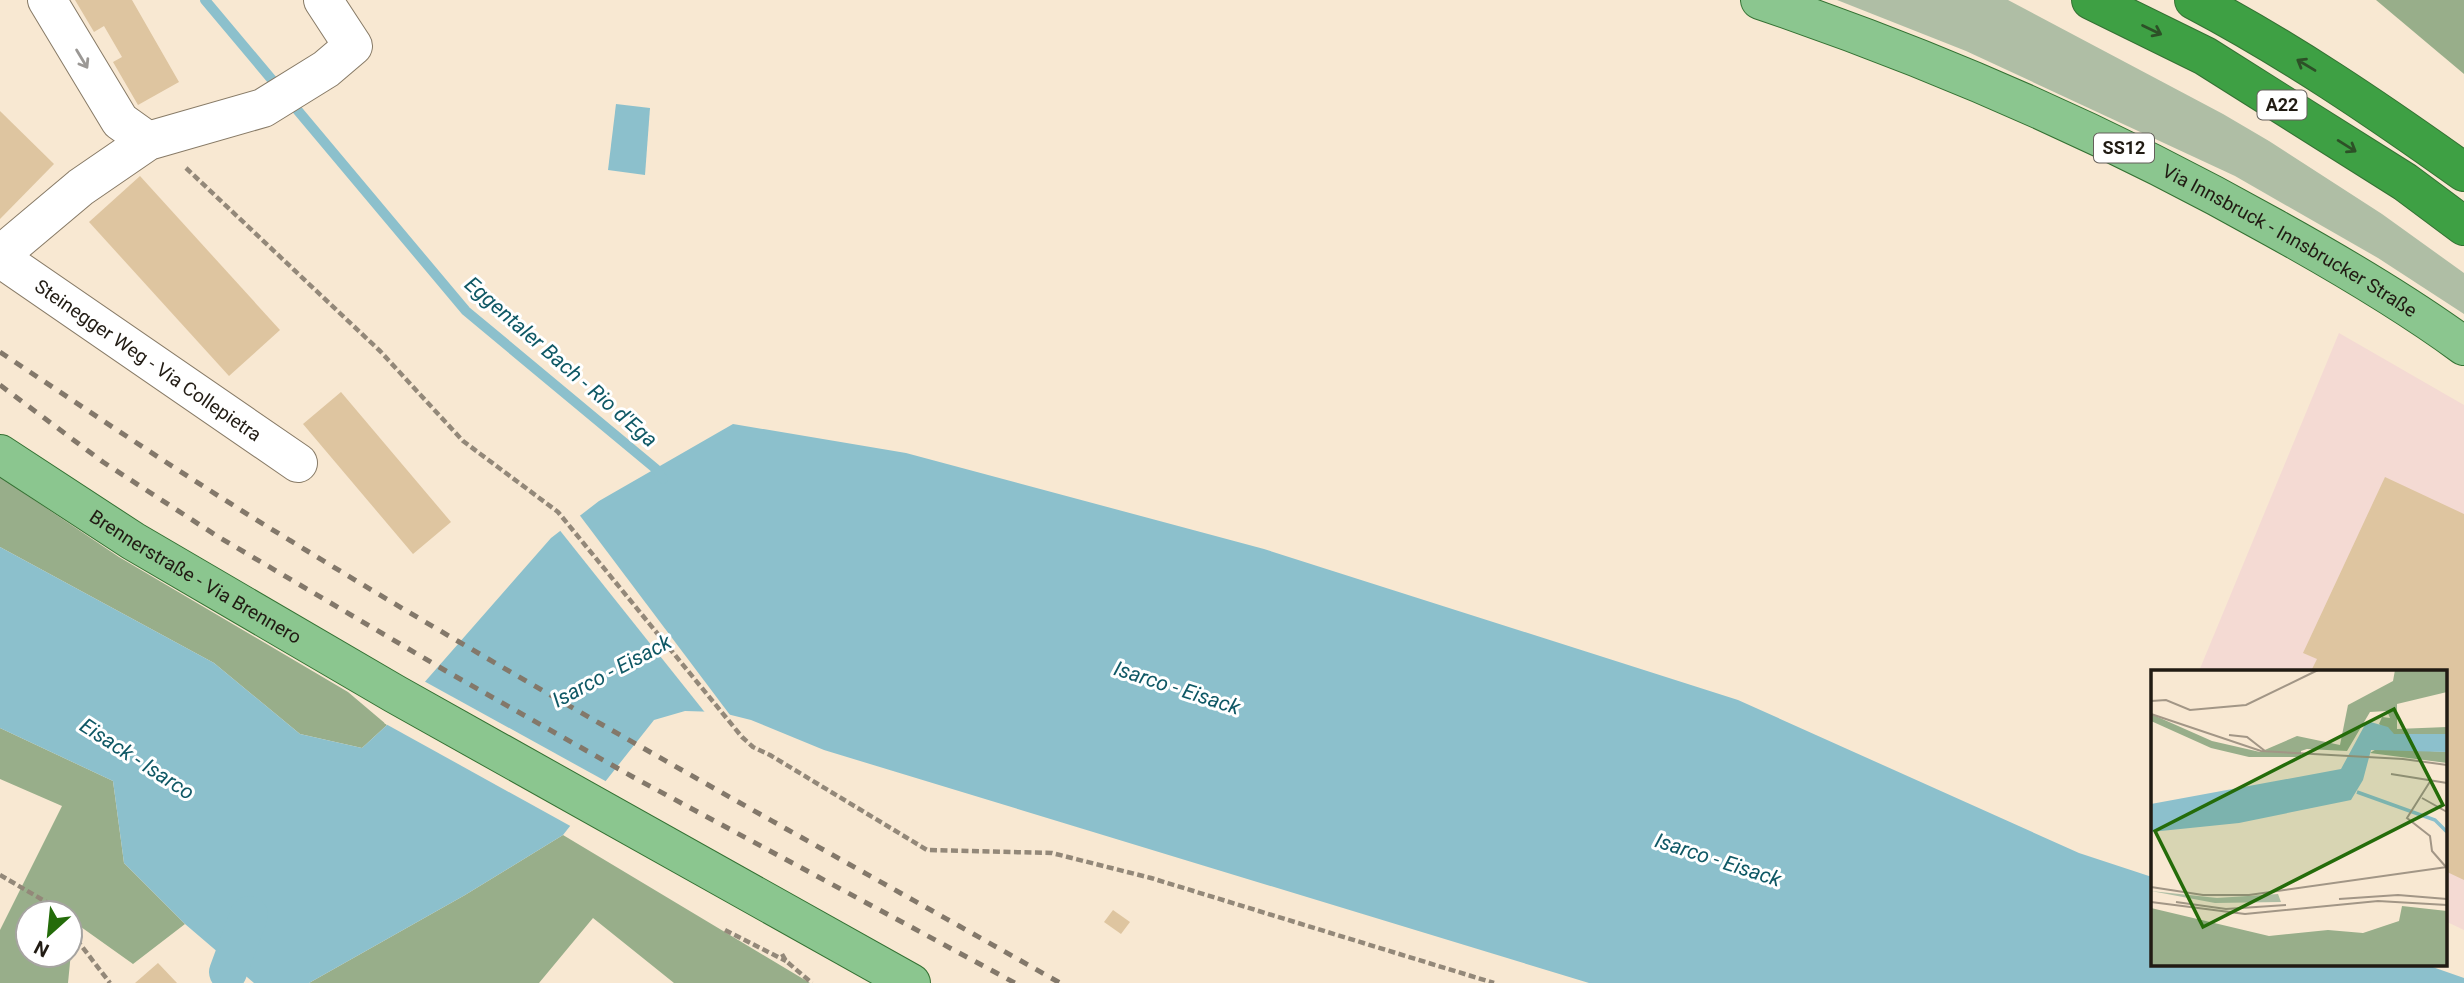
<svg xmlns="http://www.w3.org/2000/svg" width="2464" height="983" font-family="Roboto,sans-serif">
<rect width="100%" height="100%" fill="#f8e8d2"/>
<polygon fill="#f4dad3" points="2339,333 2464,405 2464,930 2445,921 2445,671 2199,671"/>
<polygon fill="#afbea5" points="1837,0 2008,0 2223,114 2269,141 2382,214 2464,273 2464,314 2378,258 2235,176 1966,51"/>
<g fill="#98ae8a" fill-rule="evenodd">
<polygon points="2376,0 2464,0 2464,74"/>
<polygon points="0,477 119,557 348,692 387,725 362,748 300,734 214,663 0,547"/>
<path d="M0,728L113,781L124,863L185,924L133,964L74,922L68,983H0V930L62,806L0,779ZM28,913H70V955H28Z"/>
<polygon points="563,835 810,983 674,983 593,918 539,983 309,983 465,895"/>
</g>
<g fill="#8cc0cc">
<polygon points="616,104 650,108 645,175 608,170"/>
<polygon points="733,424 906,453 1264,549 1738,700 2079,853 2152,877 2152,964 2424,964 2464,978 2464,983 1589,983 824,750 751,720 719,712 685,711 654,720 563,835 465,895 309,983 254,983 185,924 124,863 113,781 0,728 0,547 214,663 300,734 362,748 387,725 551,538 599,501"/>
</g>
<g fill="#f8e8d2">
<polygon points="578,513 733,719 707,715 558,528"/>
<polygon points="422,680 609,783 574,828 384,723"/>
</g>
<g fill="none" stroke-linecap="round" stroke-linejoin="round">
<polyline stroke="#8cc0cc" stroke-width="10" points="205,0 466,311 656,469 663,479"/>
<polyline stroke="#8cc0cc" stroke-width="38" points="228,972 249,915"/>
</g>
<g fill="#dec5a0">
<polygon points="75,0 132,0 179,82 138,105 113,62 122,57 104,26 94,32"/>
<polygon points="0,111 54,164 0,219"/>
<polygon points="140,176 280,330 229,376 89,222"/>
<polygon points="341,392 451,522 413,554 303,424"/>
<polygon points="2385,477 2464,514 2464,880 2445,871 2445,671 2311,671 2317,659 2303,653"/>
<polygon points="1113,910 1130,922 1121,934 1104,922"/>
<polygon points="158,963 177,983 135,983"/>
</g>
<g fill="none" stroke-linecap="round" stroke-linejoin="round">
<defs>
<g id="minor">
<polyline points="47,0 120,121 148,141"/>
<polyline points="0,255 81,187 148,141 263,108 326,69 353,46 323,0"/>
<path id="s1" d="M0,258L298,463"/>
</g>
<g id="major">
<path id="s2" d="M1760,0C1940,61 2109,135 2274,228C2339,264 2404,302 2464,346"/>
<path id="s3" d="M0,454L133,541L395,694L911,983"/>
</g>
<g id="highway">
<polyline points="2091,0 2205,56 2405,182 2464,226"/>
<path d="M2194,0C2289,50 2377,110 2464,172"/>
</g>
</defs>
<use href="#minor" stroke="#877a66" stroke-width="40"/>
<use href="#major" stroke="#347133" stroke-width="40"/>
<use href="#highway" stroke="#347133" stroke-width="40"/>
<g stroke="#938879" stroke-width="4.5" stroke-dasharray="7 3.5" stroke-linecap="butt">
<polyline points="186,168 380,351 463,441 558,512 742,737 753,747 770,755 927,850 1052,853 1151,878 1494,983"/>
<polyline points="0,875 48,903 56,913"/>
<polyline points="725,930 786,961"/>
<polyline points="70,931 110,983"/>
<polyline points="782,954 786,961 812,983"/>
</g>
<use href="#minor" stroke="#fff" stroke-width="38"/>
<use href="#major" stroke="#8bc68f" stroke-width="38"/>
<use href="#highway" stroke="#3ea044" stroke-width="38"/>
<g stroke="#83786a" stroke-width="5" stroke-dasharray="9 9" stroke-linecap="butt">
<path d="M0,352C96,416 192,481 291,541C543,696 803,837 1060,983"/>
<polyline points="0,385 103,462 217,536 446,671 633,777 1015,983"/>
</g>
</g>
<defs><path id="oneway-shaft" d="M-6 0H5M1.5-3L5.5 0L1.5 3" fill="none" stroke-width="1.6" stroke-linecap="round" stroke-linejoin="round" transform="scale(1.75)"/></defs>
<g stroke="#2d5027">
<use href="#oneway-shaft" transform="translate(2152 30) rotate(26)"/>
<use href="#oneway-shaft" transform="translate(2306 65) rotate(-149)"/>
<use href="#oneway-shaft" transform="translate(2347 146) rotate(32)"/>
</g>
<use stroke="#9b9895" href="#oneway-shaft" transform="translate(82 59) rotate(59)"/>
<g text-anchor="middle" stroke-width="6" stroke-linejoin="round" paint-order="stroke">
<g fill="#fff" stroke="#645f5a" stroke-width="2">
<rect x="2257.5" y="90.5" width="49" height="29" rx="5"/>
<rect x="2094" y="133.5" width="60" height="29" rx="5"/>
</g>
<g font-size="18" font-weight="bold" fill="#211b13">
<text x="2282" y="111">A22</text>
<text x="2124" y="154">SS12</text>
</g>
<g font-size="19" fill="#211b13" stroke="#fff">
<text dy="7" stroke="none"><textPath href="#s2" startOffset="583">Via Innsbruck - Innsbrucker Straße</textPath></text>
<text dy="7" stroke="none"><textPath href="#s1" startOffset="180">Steinegger Weg - Via Collepietra</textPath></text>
<text dy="7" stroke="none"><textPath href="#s3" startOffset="231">Brennerstraße - Via Brennero</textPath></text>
</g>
<g font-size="21" font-style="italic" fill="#0f5865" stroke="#fff">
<text transform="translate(561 362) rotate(41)" y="7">Eggentaler Bach - Rio d'Ega</text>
<text transform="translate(612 671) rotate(-28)" y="7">Isarco - Eisack</text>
<text transform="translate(1177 688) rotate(18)" y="7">Isarco - Eisack</text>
<text transform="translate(137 759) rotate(33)" y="7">Eisack - Isarco</text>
<text transform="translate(1718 860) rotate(18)" y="7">Isarco - Eisack</text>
</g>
</g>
<g transform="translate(2151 670)">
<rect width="296" height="296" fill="#f8e8d2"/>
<path d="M0,221L66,228L127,224L130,232L64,233Z" fill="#afbea5"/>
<path d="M244,0H296V22L246,34V59L296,57V64H242L228,54L231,47L239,48L236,41L219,42L196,81L156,79L150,81V87H98L60,78L0,51V44L61,71L109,82L146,66L189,75L197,35L242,11ZM227,78L296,82V93L219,83ZM251,236L296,241V296H0V238L118,266L177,260L212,263L248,251Z" fill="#98ae8a"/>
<path d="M216,51L237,57L243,64H296V82L220,80L212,110L200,130L88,153L0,162V134L190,99Z" fill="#8cc0cc"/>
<path fill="none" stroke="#8cc0cc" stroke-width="3.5" d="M206,122L284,150L296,162"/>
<path fill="none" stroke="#a29686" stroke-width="2" d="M0,31L15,30L39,40L95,35L167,0M0,44L110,81L252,89L296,95M78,65L96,67L114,81M240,104L296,113M280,110L256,148L279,166L281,181L295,197M271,128L296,142M0,217L52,225H98L296,197M188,229L247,225L296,229M0,232L94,244L227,231L296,235M25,232L75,239L135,235"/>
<path fill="#246c0a" fill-opacity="0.15" stroke="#246c0a" stroke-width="3.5" d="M243,39L292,135L52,257L4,161Z"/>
<rect width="296" height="296" fill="none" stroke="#211b13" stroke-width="3.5"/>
</g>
<g transform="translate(49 934) rotate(207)"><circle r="33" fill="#ffffff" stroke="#a6a4a1" stroke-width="2"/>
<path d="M0-5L12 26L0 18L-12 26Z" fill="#246c0a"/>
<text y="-10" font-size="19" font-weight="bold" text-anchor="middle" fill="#211b13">N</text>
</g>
</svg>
